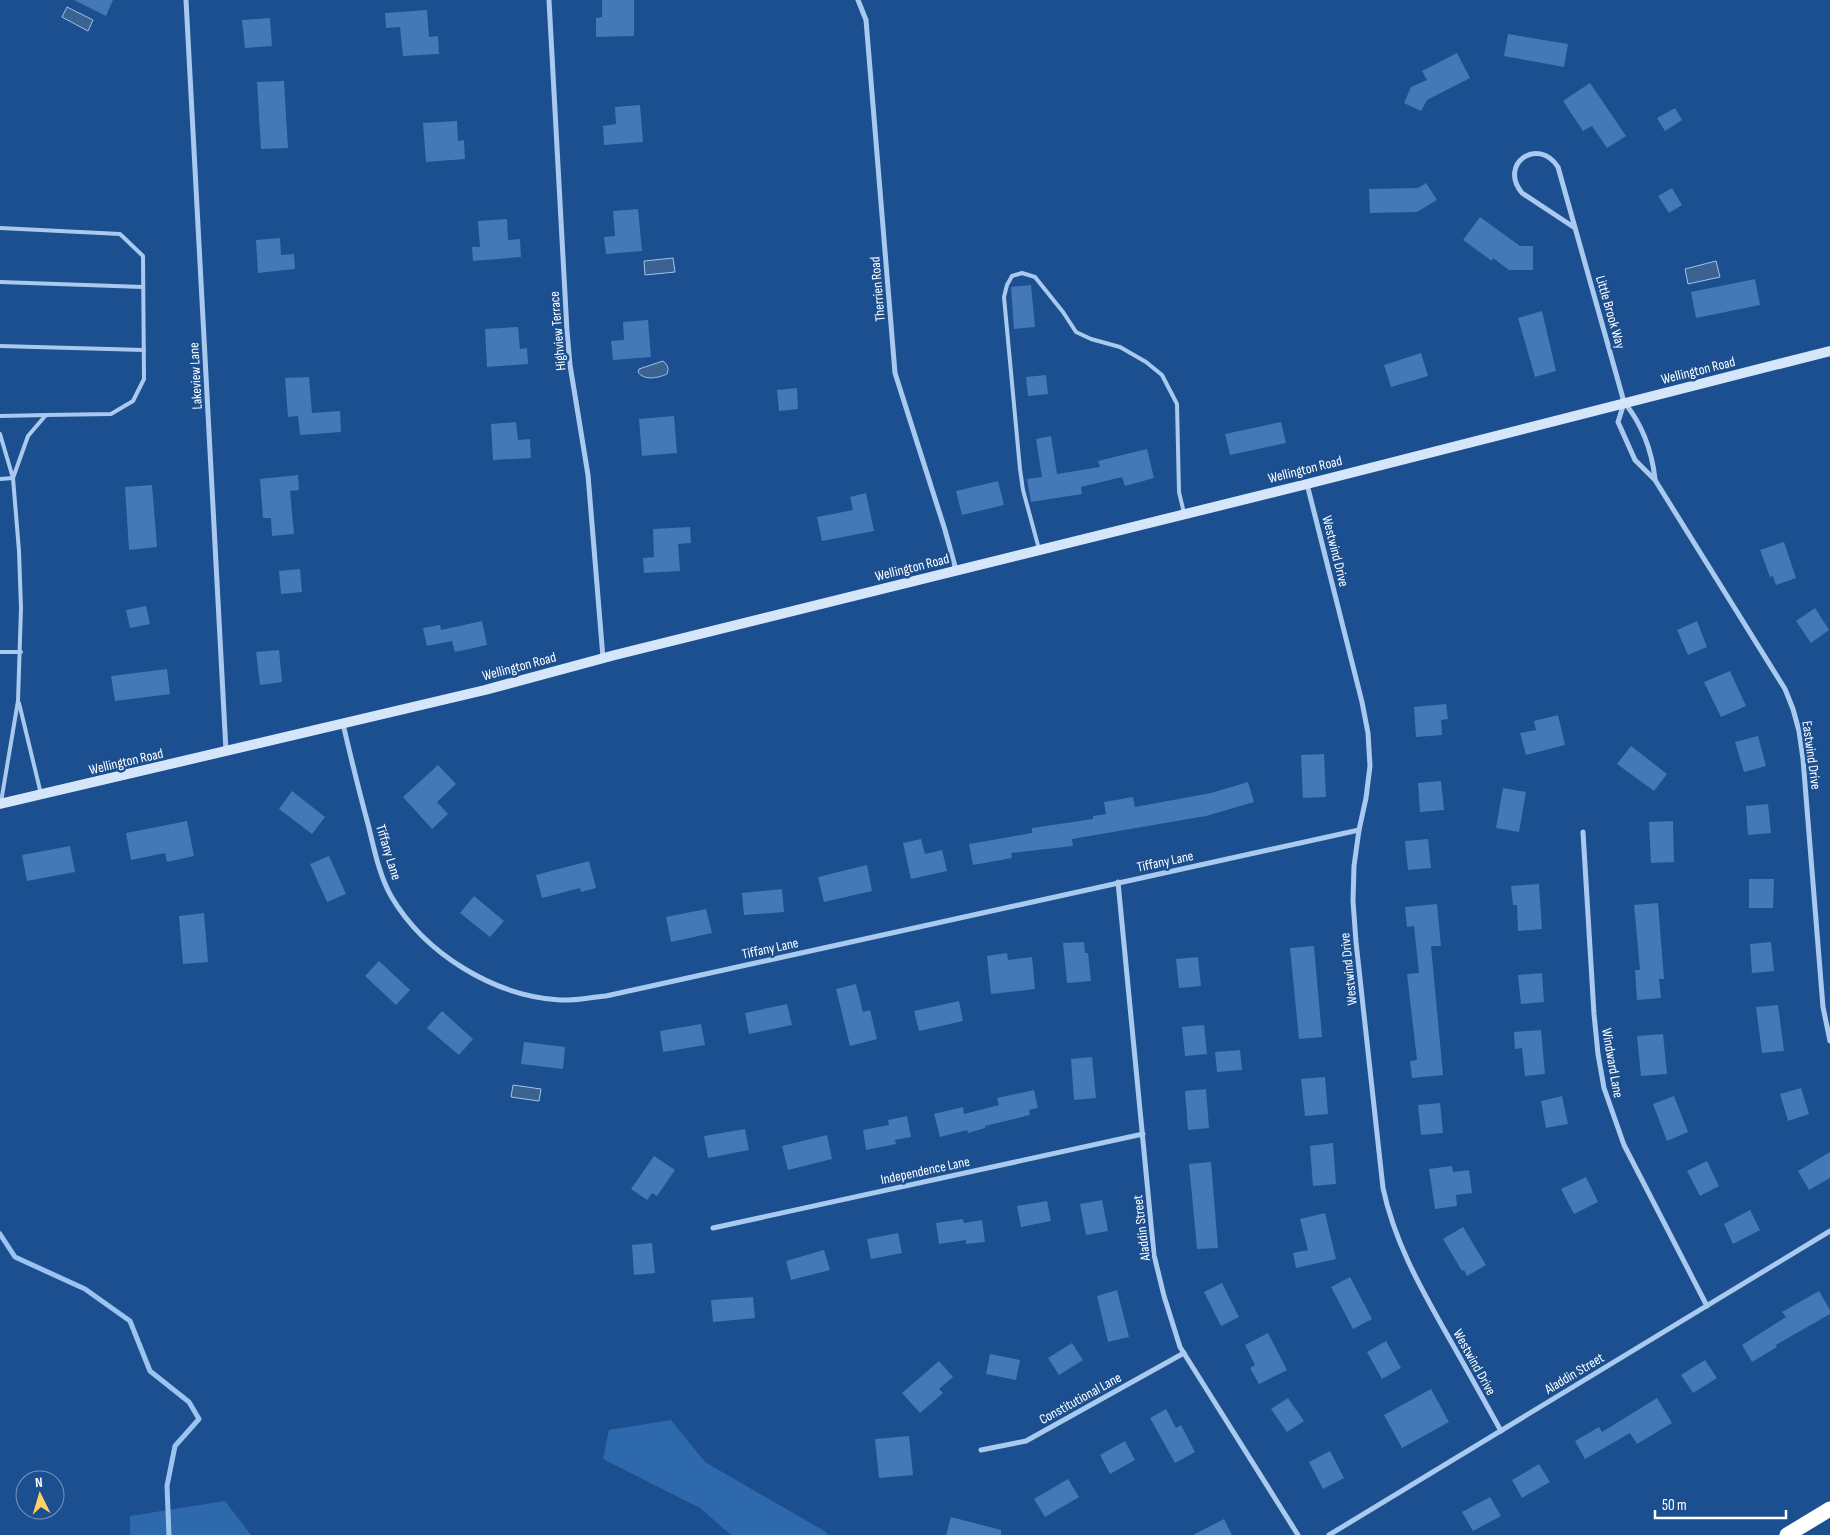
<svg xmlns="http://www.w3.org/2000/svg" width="1830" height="1535" font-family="'Sofia Sans Condensed',sans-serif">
<rect width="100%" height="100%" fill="#1b4f8f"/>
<g fill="#2e69ad">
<polygon points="671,1420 705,1462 826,1532 828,1535 731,1535 700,1508 603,1459 609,1430"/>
<polygon points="225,1501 251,1535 130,1535 130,1516"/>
</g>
<g fill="#3c6290" stroke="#9cc4f0">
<polygon points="67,7 93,20 88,31 62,17"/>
<polygon points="673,258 675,272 645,275 644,261"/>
<polygon points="1716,261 1720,277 1688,284 1685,269"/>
<path d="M663,361C668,365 669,369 667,374C658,378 644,381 638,372L639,369Z"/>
<polygon points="513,1085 541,1089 539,1101 511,1097"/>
</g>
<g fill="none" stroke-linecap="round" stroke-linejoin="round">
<polyline stroke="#9cc4f0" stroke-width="5" points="0,1234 15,1257 85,1289 130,1321 150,1371 189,1402 199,1419 175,1446 167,1486 169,1535"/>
</g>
<g fill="#4478b7">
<polygon points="74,0 113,0 106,16"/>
<polygon points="602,0 634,0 634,36 596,37 596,18 602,17"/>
<polygon points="427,10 429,37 438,36 439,54 403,56 400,27 386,28 385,13"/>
<polygon points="270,18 272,46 245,48 242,20"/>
<polygon points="1508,34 1568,44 1564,67 1504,56"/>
<polygon points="1457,53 1470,78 1427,100 1421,111 1404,103 1411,87 1427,80 1422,71"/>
<polygon points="284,81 288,148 261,149 257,82"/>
<polygon points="1590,83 1626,136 1607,148 1592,126 1583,131 1563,101"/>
<polygon points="640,105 643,142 604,145 603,126 616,124 615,107"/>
<polygon points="1675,108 1682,120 1665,131 1657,118"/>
<polygon points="457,121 458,141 464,140 465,159 426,162 423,123"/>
<polygon points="1426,183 1437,200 1417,212 1370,213 1369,189 1418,188"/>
<polygon points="1672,188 1682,205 1669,213 1658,196"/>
<polygon points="638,209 642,251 606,254 604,237 615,236 613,211"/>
<polygon points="1480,217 1520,246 1533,246 1533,270 1509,270 1493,258 1492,261 1463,240"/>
<polygon points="507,219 508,240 520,239 521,257 473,261 472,247 480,247 478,221"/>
<polygon points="280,238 281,255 294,254 295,269 258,273 256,240"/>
<polygon points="1755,279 1760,305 1696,318 1691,292"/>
<polygon points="1031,285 1035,327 1014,329 1011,287"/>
<polygon points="1542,311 1556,371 1535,377 1518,318"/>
<polygon points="648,320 651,357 613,360 611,341 624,340 623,322"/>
<polygon points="518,327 520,349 527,348 528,364 487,367 485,329"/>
<polygon points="1421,353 1428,376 1391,387 1384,365"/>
<polygon points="1046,375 1048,394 1028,396 1026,377"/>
<polygon points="309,377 312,413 340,411 341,432 300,435 298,416 288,417 285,378"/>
<polygon points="797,388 798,409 779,411 777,390"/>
<polygon points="674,416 677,453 642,456 639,419"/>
<polygon points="516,422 518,440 530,439 531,458 493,460 491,424"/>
<polygon points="1281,422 1286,443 1230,455 1225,434"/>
<polygon points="1051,436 1057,474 1100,467 1098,461 1147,449 1154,478 1125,486 1122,477 1081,487 1082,494 1031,502 1027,479 1042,477 1036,439"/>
<polygon points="298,475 299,490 290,491 294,534 272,536 271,518 263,518 260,479"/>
<polygon points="998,481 1004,505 962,515 956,491"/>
<polygon points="152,485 157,547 129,550 125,487"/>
<polygon points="866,493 874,531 822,541 817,517 853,510 850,497"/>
<polygon points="690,527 691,543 678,544 680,571 644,573 643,558 654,557 653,529"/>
<polygon points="1784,542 1796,578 1776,585 1773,576 1770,577 1760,550"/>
<polygon points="300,569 302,592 281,594 279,571"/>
<polygon points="146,606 150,624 130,628 126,610"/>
<polygon points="1815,608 1829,630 1811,643 1796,621"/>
<polygon points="482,621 487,645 455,652 452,641 427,646 423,628 440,625 441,630"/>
<polygon points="1697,621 1707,647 1688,655 1677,630"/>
<polygon points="279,650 282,682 260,685 256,652"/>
<polygon points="167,669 170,694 115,701 111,676"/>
<polygon points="1730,671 1746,706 1721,717 1704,682"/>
<polygon points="1446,704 1448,719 1441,720 1442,735 1416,737 1414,707"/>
<polygon points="1558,715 1565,745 1526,755 1520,733 1536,730 1534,721"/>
<polygon points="1758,736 1766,766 1744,772 1735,742"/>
<polygon points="1631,746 1667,774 1654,791 1617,764"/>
<polygon points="1324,754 1326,797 1303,798 1301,755"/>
<polygon points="438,765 456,784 437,802 448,814 432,829 403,797"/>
<polygon points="1441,781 1444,810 1420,812 1418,783"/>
<polygon points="1248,782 1254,802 1206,816 1072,839 1073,846 1011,853 1012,858 973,865 969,844 1032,833 1032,828 1093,819 1093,816 1106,814 1104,802 1133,797 1135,807 1211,793"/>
<polygon points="1503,788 1526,792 1519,832 1496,828"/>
<polygon points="292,791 325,817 312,834 279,809"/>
<polygon points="1768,804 1771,833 1748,835 1746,806"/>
<polygon points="187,821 194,856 167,862 165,853 131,860 126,833"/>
<polygon points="1673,821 1674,862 1651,863 1649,822"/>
<polygon points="921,839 925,854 942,850 947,871 911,879 903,843"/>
<polygon points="1428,839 1431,868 1408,870 1405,841"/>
<polygon points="70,846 75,872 27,881 22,855"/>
<polygon points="329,856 346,894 327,902 310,864"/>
<polygon points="589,861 596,888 581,892 580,888 542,898 536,875"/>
<polygon points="867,865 872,891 824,902 818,877"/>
<polygon points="1749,879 1774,879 1773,908 1749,908"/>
<polygon points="1539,884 1542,929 1518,931 1517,905 1513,905 1511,886"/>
<polygon points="782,889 784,912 744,915 742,893"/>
<polygon points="474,896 504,921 490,937 460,913"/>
<polygon points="1658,903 1664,979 1659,979 1661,998 1637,1000 1635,970 1640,970 1634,905"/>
<polygon points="1437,904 1441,946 1431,946 1443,1075 1412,1078 1410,1061 1417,1060 1407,974 1419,973 1414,926 1407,927 1405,907"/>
<polygon points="706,909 712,933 671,942 666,917"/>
<polygon points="204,913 208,962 183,964 179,916"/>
<polygon points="1084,942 1085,953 1088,953 1091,981 1067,983 1063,943"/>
<polygon points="1771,942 1774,971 1752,973 1750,944"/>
<polygon points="1314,946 1322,1037 1299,1039 1290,948"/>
<polygon points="1007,953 1008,960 1032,957 1035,989 991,994 987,956"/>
<polygon points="1198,957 1201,986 1179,988 1176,959"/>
<polygon points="379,961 410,990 396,1005 365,976"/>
<polygon points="1542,973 1544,1002 1521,1004 1518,975"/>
<polygon points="856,984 863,1012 870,1010 877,1039 850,1046 836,989"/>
<polygon points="959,1001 963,1021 919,1031 914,1011"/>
<polygon points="787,1004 792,1025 749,1034 745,1013"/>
<polygon points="1778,1005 1784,1051 1762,1053 1756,1007"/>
<polygon points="442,1011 473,1039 459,1055 427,1028"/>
<polygon points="701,1024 705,1045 663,1052 660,1031"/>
<polygon points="1204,1025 1207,1054 1185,1056 1182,1027"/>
<polygon points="1541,1030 1545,1074 1525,1076 1522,1048 1515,1049 1514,1032"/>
<polygon points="1663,1034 1667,1074 1641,1076 1637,1036"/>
<polygon points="524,1042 565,1047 563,1069 521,1064"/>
<polygon points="1240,1050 1242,1070 1217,1072 1215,1052"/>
<polygon points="1092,1057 1096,1098 1074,1100 1071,1059"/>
<polygon points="1325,1077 1328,1114 1305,1116 1301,1079"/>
<polygon points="1801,1088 1809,1114 1788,1121 1780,1094"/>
<polygon points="1206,1089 1209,1128 1188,1130 1185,1091"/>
<polygon points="1034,1090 1038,1108 1029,1110 1030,1115 985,1126 985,1128 968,1133 967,1130 940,1137 934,1114 963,1107 964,1114 999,1105 997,1098"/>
<polygon points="1562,1096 1568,1124 1546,1128 1541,1101"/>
<polygon points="1674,1096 1688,1132 1667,1141 1653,1104"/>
<polygon points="1440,1103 1443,1133 1421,1135 1418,1105"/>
<polygon points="907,1116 911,1137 895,1140 896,1144 866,1150 863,1130 889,1125 888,1120"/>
<polygon points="745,1129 749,1150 708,1158 704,1136"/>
<polygon points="827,1135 832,1159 788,1170 782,1146"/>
<polygon points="1333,1143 1336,1184 1313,1186 1310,1146"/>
<polygon points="1830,1152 1830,1178 1809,1190 1798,1171"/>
<polygon points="654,1156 675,1170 657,1196 652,1193 647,1200 631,1189"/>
<polygon points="1707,1161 1719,1186 1700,1196 1687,1171"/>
<polygon points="1211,1162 1218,1248 1197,1249 1189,1164"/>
<polygon points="1452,1166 1453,1172 1469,1170 1472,1193 1456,1195 1457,1206 1435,1209 1429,1169"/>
<polygon points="1586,1177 1598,1202 1574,1214 1561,1189"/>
<polygon points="1102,1200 1108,1231 1086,1235 1080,1204"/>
<polygon points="1047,1201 1051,1221 1021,1227 1017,1206"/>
<polygon points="1750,1210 1760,1230 1733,1244 1724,1224"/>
<polygon points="1325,1213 1336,1259 1296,1268 1293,1253 1308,1250 1300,1219"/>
<polygon points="963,1219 964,1223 982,1220 985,1242 966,1244 966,1240 939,1244 936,1223"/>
<polygon points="1463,1227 1486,1265 1467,1276 1464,1270 1462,1271 1443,1239"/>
<polygon points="898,1233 902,1253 871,1259 867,1239"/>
<polygon points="652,1243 655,1273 634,1275 632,1245"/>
<polygon points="824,1250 830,1270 791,1280 786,1261"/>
<polygon points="1350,1277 1372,1319 1353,1329 1331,1287"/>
<polygon points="1222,1283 1239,1317 1221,1326 1204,1292"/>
<polygon points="1117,1290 1129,1337 1108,1342 1097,1296"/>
<polygon points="1819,1291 1830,1310 1830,1314 1776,1345 1777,1347 1752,1362 1742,1345 1786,1317 1782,1312"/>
<polygon points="753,1297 755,1318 713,1322 711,1300"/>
<polygon points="1268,1333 1287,1370 1259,1384 1250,1368 1255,1365 1245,1345"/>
<polygon points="1386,1341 1401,1368 1382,1379 1367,1352"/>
<polygon points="1072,1343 1083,1360 1059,1375 1048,1358"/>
<polygon points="990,1354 1020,1360 1016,1380 986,1374"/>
<polygon points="1705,1360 1717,1378 1693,1393 1681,1375"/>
<polygon points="939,1361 953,1377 939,1389 943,1393 920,1413 902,1393"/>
<polygon points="1431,1389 1449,1422 1402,1448 1384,1415"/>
<polygon points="1288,1398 1304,1421 1287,1432 1271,1409"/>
<polygon points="1657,1398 1672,1423 1637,1444 1630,1433 1585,1459 1575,1441 1599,1427 1602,1432"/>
<polygon points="1166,1409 1176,1428 1181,1425 1195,1452 1175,1463 1150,1418"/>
<polygon points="909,1436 913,1475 879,1478 875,1439"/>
<polygon points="1125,1441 1135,1460 1110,1474 1100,1455"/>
<polygon points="1330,1451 1344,1478 1323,1489 1309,1462"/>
<polygon points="1539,1464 1550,1482 1522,1498 1512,1480"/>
<polygon points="1068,1479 1079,1497 1045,1517 1034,1499"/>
<polygon points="1490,1497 1501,1516 1473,1531 1462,1512"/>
<polygon points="951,1517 1001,1530 1001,1535 946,1535"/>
<polygon points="1224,1519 1232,1535 1193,1535"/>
</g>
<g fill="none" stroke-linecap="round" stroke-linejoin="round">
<g stroke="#a9c9ee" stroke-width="4">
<polyline points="0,228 120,234 143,256 144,379 133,401 111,414 46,415 28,436 13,478"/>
<polyline points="0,282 143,287"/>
<polyline points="0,346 144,350"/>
<polyline points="0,416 46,415"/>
<polyline points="0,434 13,478 19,551 21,608 18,701 1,802"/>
<polyline points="0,479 13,478"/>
<polyline points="1039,549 1023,490 1020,469 1004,297 1007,285 1012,276 1022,273 1035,277 1063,312 1076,332 1091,339 1120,347 1146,362 1162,375 1177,404 1179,492 1184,513"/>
<polyline points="0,652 21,652"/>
<polyline points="19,703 41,794"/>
</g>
<g stroke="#a9c9ee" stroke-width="5">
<polyline points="186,0 226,751"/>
<polyline points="549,0 567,331 570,365 588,475 603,658"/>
<polyline points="858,0 866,20 895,373 945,530 956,570"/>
<path d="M1575,228L1522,193C1498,164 1538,136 1558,167L1624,402C1642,424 1652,452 1655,479"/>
<polyline points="1624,403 1618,422 1635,460 1655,480 1785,689 1793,709 1799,731 1803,759 1823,1007 1830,1041"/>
<path d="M1307,484L1362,702L1368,733L1370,766L1366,798L1359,830L1354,866L1353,901L1356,942L1383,1188C1394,1240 1419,1285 1445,1331C1464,1364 1482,1397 1501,1431"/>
<path d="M343,724C351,758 359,791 368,824C374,848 379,875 391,896C425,954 494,996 560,1000C575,1001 591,997 606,996L1359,830"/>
<polyline points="1583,832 1594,1014 1598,1054 1604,1088 1624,1145 1707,1306"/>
<polyline points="1118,882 1154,1255 1164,1296 1180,1347 1298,1535"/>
<polyline points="713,1228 1143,1134"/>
<polyline points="981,1450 1026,1441 1184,1353"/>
<polyline points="1329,1535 1830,1231"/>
</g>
<polyline stroke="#d6e6fa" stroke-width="10" points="0,804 485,690 615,655 1307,484 1830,351"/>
<polyline stroke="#fff" stroke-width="15" points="1787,1535 1830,1509"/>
</g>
<g text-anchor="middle" stroke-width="5" stroke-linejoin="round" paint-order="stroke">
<g font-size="14" fill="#fff" stroke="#1b4f8f">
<text transform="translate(877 289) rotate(-95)" y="5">Therrien Road</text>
<text transform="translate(1611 312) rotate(74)" y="5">Little Brook Way</text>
<text transform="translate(557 331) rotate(-95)" y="5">Highview Terrace</text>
<text transform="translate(1698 370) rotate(-14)" y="5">Wellington Road</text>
<text transform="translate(195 376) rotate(-93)" y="5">Lakeview Lane</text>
<text transform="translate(1305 469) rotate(-14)" y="5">Wellington Road</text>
<text transform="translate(1336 551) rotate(76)" y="5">Westwind Drive</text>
<text transform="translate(912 567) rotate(-14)" y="5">Wellington Road</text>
<text transform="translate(519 666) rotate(-15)" y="5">Wellington Road</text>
<text transform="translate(1812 755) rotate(82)" y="5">Eastwind Drive</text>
<text transform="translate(126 761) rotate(-13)" y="5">Wellington Road</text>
<text transform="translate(389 852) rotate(73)" y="5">Tiffany Lane</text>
<text transform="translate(1165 861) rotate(-12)" y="5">Tiffany Lane</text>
<text transform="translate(770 948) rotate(-12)" y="5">Tiffany Lane</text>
<text transform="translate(1348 969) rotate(-96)" y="5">Westwind Drive</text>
<text transform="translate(1613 1063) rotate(80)" y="5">Windward Lane</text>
<text transform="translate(925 1170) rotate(-12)" y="5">Independence Lane</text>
<text transform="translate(1141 1228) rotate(-97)" y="5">Aladdin Street</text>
<text transform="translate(1475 1362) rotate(61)" y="5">Westwind Drive</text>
<text transform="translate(1574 1373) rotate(-31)" y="5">Aladdin Street</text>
<text transform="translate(1080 1398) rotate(-29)" y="5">Constitutional Lane</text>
</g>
</g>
<g transform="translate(40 1495) rotate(355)"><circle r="24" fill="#1b4f8f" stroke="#7695bc"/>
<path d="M0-4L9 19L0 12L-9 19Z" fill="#ffd166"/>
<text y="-8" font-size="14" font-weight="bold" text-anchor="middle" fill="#ffffff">N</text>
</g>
<path d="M1655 1510v8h131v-8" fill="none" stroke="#ffffff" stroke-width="2.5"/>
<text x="1662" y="1510" font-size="15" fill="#ffffff" stroke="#1b4f8f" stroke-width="4" paint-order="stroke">50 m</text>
</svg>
